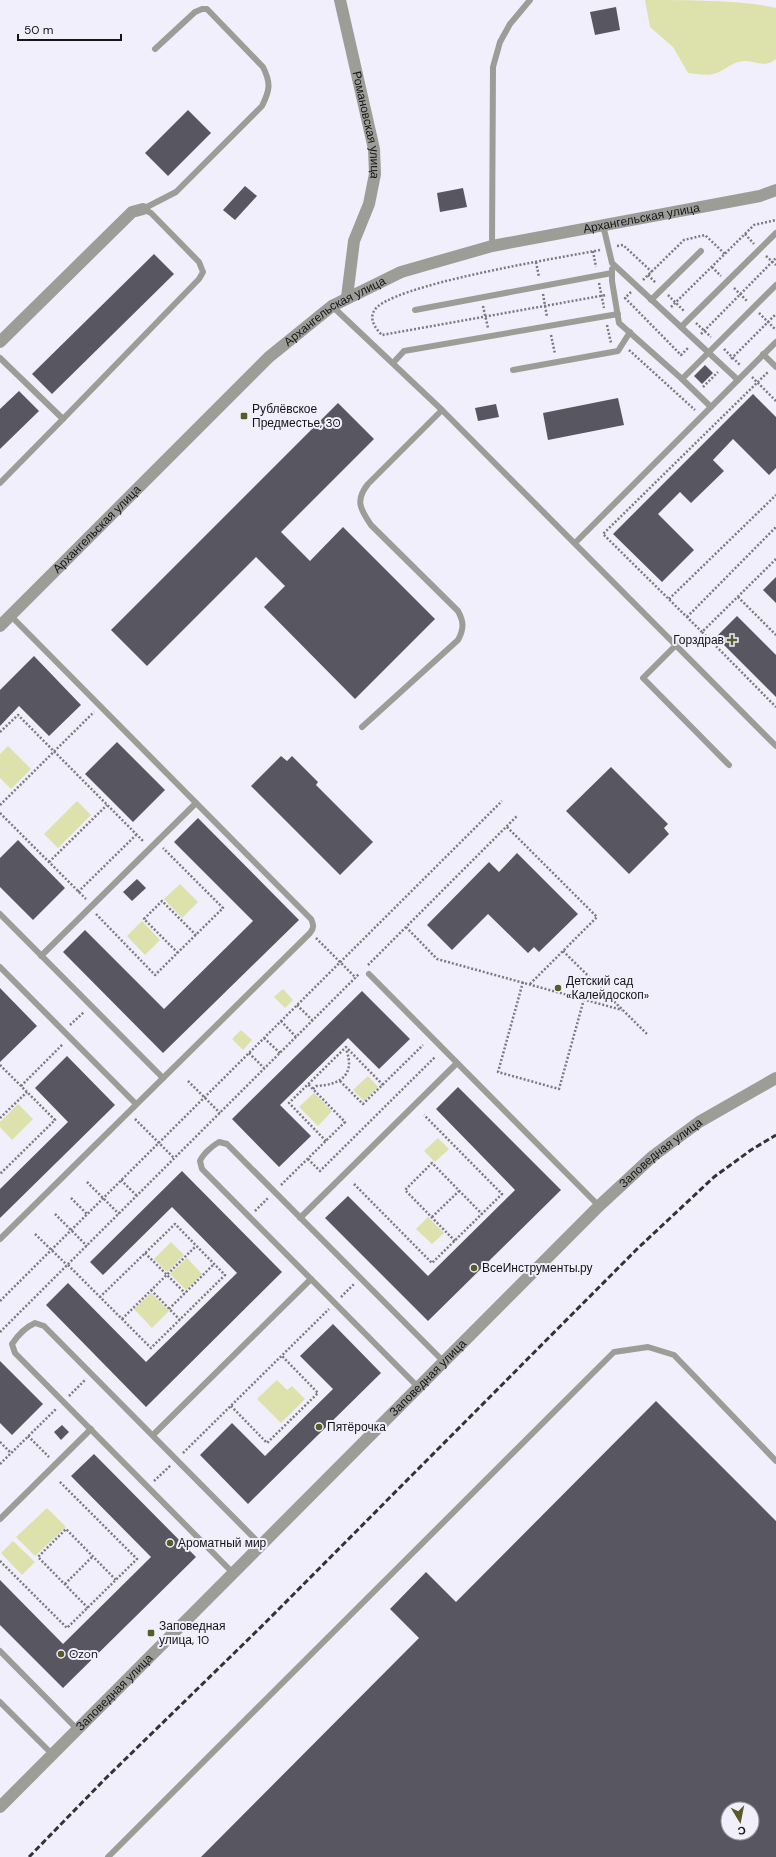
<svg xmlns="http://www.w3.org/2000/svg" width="776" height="1857" font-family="'DM Sans',sans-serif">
<rect width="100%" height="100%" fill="#f1effb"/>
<g fill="#dde1ab">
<path d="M645,0C680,0 746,0 776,8V59C764,69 756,60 744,61C731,63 729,67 719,72C709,77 698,74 688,73L673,47L650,27Z"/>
<polygon points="8,746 31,769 11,789 0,778 0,754"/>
<polygon points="77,801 91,815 58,848 44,834"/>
<polygon points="180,884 198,902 182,918 164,899"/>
<polygon points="142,921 160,940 145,955 127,936"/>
<polygon points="283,989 293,1000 285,1008 274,997"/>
<polygon points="241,1030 252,1040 243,1050 232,1039"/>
<polygon points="368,1076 378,1087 364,1101 353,1090"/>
<polygon points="314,1093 332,1111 318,1126 299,1107"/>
<polygon points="18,1104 33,1119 12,1140 0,1127 0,1122"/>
<polygon points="438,1138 449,1149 435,1162 424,1151"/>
<polygon points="428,1217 444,1233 432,1244 416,1229"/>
<polygon points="171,1242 184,1255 167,1272 154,1259"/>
<polygon points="187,1258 202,1274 186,1290 170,1274"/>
<polygon points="151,1293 169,1311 152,1328 134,1309"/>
<polygon points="277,1380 287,1390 292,1386 305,1399 281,1423 257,1399"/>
<polygon points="47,1508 66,1527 35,1556 16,1537"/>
<polygon points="13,1541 35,1562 22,1575 1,1553"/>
</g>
<g fill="#585660" fill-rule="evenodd">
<polygon points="616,7 620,30 595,35 590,12"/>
<polygon points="188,110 211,133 168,176 145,153"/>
<polygon points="245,186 257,196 235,220 223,210"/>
<polygon points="463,188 467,207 440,212 437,193"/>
<polygon points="154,254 174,274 52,394 32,374"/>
<polygon points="705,365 713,373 702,384 694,376"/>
<polygon points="19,391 39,411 0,449 0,409"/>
<polygon points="753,394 776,417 776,468 769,475 733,439 713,460 724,471 691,503 680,492 658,514 694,550 662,582 613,534"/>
<polygon points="618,398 624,425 548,440 543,413"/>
<polygon points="338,403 374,439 281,532 310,561 343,527 435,619 355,699 264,607 285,586 256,557 147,666 111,630"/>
<polygon points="496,404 499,417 478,421 475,408"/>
<polygon points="776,577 776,603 763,590"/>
<polygon points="737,616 776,655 776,697 716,637"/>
<polygon points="34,656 81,705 49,736 19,706 0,726 0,690"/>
<polygon points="117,742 165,790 133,822 85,774"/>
<polygon points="281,756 287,761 292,756 318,782 316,785 373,842 340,875 251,786"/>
<polygon points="611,767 668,824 664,828 669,834 629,874 566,811"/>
<polygon points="198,818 299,920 163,1053 63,952 85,930 164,1009 253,921 174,842"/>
<polygon points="18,840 65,888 33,920 0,887 0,858"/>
<polygon points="517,853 578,914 539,952 534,947 528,953 488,914 452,950 427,925 489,862 499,872"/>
<polygon points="137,879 146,888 132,901 123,892"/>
<polygon points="0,988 37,1026 0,1062"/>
<polygon points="362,991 410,1039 379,1069 348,1038 280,1105 311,1136 279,1167 232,1119"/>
<polygon points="67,1056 115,1105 0,1218 0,1189 68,1122 35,1088"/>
<polygon points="458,1087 561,1190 428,1321 325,1218 348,1196 428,1276 515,1190 436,1109"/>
<polygon points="182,1171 282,1272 146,1407 46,1305 68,1283 146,1362 237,1273 172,1207 103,1275 90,1262"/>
<polygon points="333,1324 381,1373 248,1504 200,1455 232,1423 265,1456 333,1389 300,1356"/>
<polygon points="0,1361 43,1404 12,1435 0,1423"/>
<path d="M656,1401L776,1521V1857H201L419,1638L390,1609L426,1572L456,1602ZM728,1809H752V1833H728Z"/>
<polygon points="62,1425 69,1432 61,1440 54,1432"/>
<polygon points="94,1454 196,1557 63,1688 0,1625 0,1580 63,1644 151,1557 71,1476"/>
</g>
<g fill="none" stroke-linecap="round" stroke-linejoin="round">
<g stroke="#7b7981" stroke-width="2.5" stroke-dasharray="2 2" stroke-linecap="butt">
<polyline points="745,234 754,244"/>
<polyline points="617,246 623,245 652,272"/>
<path d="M600,250C565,257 387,285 374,311C369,320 376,329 382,335L606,295"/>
<polyline points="593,251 596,267"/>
<polyline points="766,256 776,265"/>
<polyline points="536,262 539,277"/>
<polyline points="712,267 721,276"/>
<polyline points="648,275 656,283"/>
<polyline points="643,280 684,240 705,235 726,255"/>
<polyline points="599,283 604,308"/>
<polyline points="734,288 747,301"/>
<polyline points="631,292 625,298 681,355 689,347"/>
<polyline points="543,294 547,317"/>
<polyline points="668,295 684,311"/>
<polyline points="483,306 488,328"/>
<polyline points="671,307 754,225 776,220"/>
<polyline points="759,313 776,330"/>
<polyline points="696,323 711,337"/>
<polyline points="607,325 611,343"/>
<polyline points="701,334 776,258"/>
<polyline points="551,335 555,354"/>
<polyline points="724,349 740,365"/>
<polyline points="629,350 695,410"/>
<polyline points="731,359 776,314"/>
<polyline points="752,377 776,401"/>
<polyline points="703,387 718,372"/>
<polyline points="776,559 702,632 776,707"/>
<polyline points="738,597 776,635"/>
<polyline points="669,599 776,495"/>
<polyline points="687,617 776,527"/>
<polyline points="702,632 603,534 769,371"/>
<polyline points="0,732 18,715 144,842"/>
<polyline points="0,805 94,712"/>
<polyline points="0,813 86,899"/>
<polyline points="507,827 597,917 530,984"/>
<polyline points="49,862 107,805"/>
<polyline points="78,892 136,835"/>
<polyline points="96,914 155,975 223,908 163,848"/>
<polyline points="406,927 437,959 622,1010"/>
<polyline points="316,938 356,978"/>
<polyline points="563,951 647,1034"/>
<polyline points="178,953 144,919 162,901 196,935"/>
<polyline points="368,965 517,816"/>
<polyline points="523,982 498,1072 559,1089 584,999"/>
<polyline points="297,1005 312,1020"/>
<polyline points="281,1021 296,1037"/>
<polyline points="70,1025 84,1012"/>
<polyline points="264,1038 280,1053"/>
<polyline points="249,1053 264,1068"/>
<polyline points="0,1065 55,1120 0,1174"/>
<polyline points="188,1081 220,1113"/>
<polyline points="340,1081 363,1104 423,1045"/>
<polyline points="21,1086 63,1044"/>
<path d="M313,1089L316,1086C340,1085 356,1075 346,1049"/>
<polyline points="0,1118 27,1092"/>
<polyline points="135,1119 174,1158"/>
<polyline points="326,1141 289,1103 346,1047 383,1085"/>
<polyline points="308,1159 320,1171 435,1057"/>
<polyline points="121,1180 137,1196"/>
<polyline points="87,1182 119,1214"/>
<polyline points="354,1184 432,1263 502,1194 424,1115"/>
<polyline points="281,1185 345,1122 308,1084"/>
<polyline points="71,1198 87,1214"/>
<polyline points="255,1211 269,1197"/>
<polyline points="55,1214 87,1246"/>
<polyline points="432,1217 459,1191"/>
<polyline points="35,1234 67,1265"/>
<polyline points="455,1241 405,1190 432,1163 482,1214"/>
<polyline points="145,1253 185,1293"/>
<polyline points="68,1265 151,1348 225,1275 175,1224 100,1297"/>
<polyline points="151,1290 180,1320"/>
<polyline points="341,1297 354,1284"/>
<polyline points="0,1301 502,801"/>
<polyline points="169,1309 214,1264"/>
<polyline points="122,1319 196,1246"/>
<polyline points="0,1332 359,974"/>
<polyline points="69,1396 86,1379"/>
<polyline points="231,1406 267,1443 318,1393 282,1356"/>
<polyline points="28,1436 49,1457"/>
<polyline points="0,1442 11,1453"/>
<polyline points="183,1453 329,1309"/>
<polyline points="0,1464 57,1408"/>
<polyline points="154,1481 171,1465"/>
<polyline points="0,1561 67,1628 137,1559 59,1481"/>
<polyline points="65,1584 93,1556"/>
<polyline points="88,1608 38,1557 66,1529 116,1580"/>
</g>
<g stroke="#9d9d98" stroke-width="6">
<path d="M143,209L176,192L262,106C270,90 271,83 263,67L207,9H202L195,12L155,49"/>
<polyline points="603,225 612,263 738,380"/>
<polyline points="492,246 493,67 500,42 510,24 530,0"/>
<polyline points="612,269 612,281 619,323 682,379"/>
<polyline points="651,300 701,251"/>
<polyline points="332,306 442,410 776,746"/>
<polyline points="415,310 612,273"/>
<polyline points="681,327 776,233"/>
<polyline points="763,354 776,367"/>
<polyline points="0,358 63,419 0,483"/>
<polyline points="393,363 404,351 618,314"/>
<polyline points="513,370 618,351 630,332"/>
<polyline points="711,407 682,379 776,285"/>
<polyline points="63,419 199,279 203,272 199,262 151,213 143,209"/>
<polyline points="575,543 776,342"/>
<polyline points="676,645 643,678 729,765"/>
<path d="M362,727L458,640C464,629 464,622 458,611L371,525C360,509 355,500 368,484L442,410"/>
<polyline points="0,914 163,1078"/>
<polyline points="41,956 196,803"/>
<polyline points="0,967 136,1104"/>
<polyline points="369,974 599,1206"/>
<polyline points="300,1218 457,1063"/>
<path d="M0,1239L310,933C314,928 314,925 311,919L11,616"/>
<path d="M418,1387L202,1169L200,1161C203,1154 212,1146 219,1142L227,1144L444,1362"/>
<polyline points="153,1435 311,1279"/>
<polyline points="0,1519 91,1429"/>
<path d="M233,1573L15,1353L12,1344C18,1335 26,1327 35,1323L44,1326L261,1545"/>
<polyline points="0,1651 77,1729"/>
<polyline points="0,1702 52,1754"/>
<polyline points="108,1857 614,1352 648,1347 674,1355 776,1461"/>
</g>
<g stroke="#9d9d98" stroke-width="12">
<path id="s1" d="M340,0L374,149L375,174L369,204L354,241L347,297"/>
<polyline points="0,342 132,212 143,209"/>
<path id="s2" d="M0,626L269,357L332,306L401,272L492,246L760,196L776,190"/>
<path id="s3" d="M0,1807L599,1206L653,1156L699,1122L776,1078"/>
</g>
<polyline stroke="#333237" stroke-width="3" stroke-dasharray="6 3" stroke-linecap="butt" points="29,1857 105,1779 264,1624 637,1249 714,1177 751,1150 776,1135"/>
</g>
<g fill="#595b28" stroke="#f1effb" stroke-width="1.5">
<rect x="240" y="412" width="8" height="8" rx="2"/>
<path d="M730 634h4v4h4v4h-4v4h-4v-4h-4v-4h4z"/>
<circle cx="558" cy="988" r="4"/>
<circle cx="474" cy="1268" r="4"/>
<circle cx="319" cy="1427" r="4"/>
<circle cx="170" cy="1543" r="4"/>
<rect x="147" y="1629" width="8" height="8" rx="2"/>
<circle cx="61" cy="1654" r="4"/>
</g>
<g text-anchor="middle" stroke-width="4" stroke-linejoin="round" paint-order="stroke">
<g font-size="12" fill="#151418" stroke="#f1effb">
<text dy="4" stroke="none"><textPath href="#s1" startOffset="128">Романовская улица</textPath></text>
<text dy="4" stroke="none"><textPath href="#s2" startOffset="785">Архангельская улица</textPath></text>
<text dy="4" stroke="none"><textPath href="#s2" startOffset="461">Архангельская улица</textPath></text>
<text dy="4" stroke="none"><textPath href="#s2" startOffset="137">Архангельская улица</textPath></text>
<text dy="4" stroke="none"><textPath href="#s3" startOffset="930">Заповедная улица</textPath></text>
<text dy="4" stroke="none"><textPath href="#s3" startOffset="606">Заповедная улица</textPath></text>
<text dy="4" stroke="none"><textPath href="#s3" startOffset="162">Заповедная улица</textPath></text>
</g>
<g font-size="12" fill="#151418" stroke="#f1effb" text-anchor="start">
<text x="252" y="413">Рублёвское<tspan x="252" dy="14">Предместье, 30</tspan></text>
<text x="724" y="644" text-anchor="end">Горздрав</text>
<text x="566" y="985">Детский сад<tspan x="566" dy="14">«Калейдоскоп»</tspan></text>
<text x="482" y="1272">ВсеИнструменты.ру</text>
<text x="327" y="1431">Пятёрочка</text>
<text x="178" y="1547">Ароматный мир</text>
<text x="159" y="1630">Заповедная<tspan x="159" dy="14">улица, 10</tspan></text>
<text x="69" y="1658">Ozon</text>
</g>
</g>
<g transform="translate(740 1821) rotate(170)"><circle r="19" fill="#f1effb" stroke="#9997a0"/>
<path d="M0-3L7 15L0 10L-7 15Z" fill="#595b28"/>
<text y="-6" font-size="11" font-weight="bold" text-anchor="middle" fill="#151418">С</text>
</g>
<path d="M18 34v6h103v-6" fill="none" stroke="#151418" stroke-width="2"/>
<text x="24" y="34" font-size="12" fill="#151418" stroke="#f1effb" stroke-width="3" paint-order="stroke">50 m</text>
</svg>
